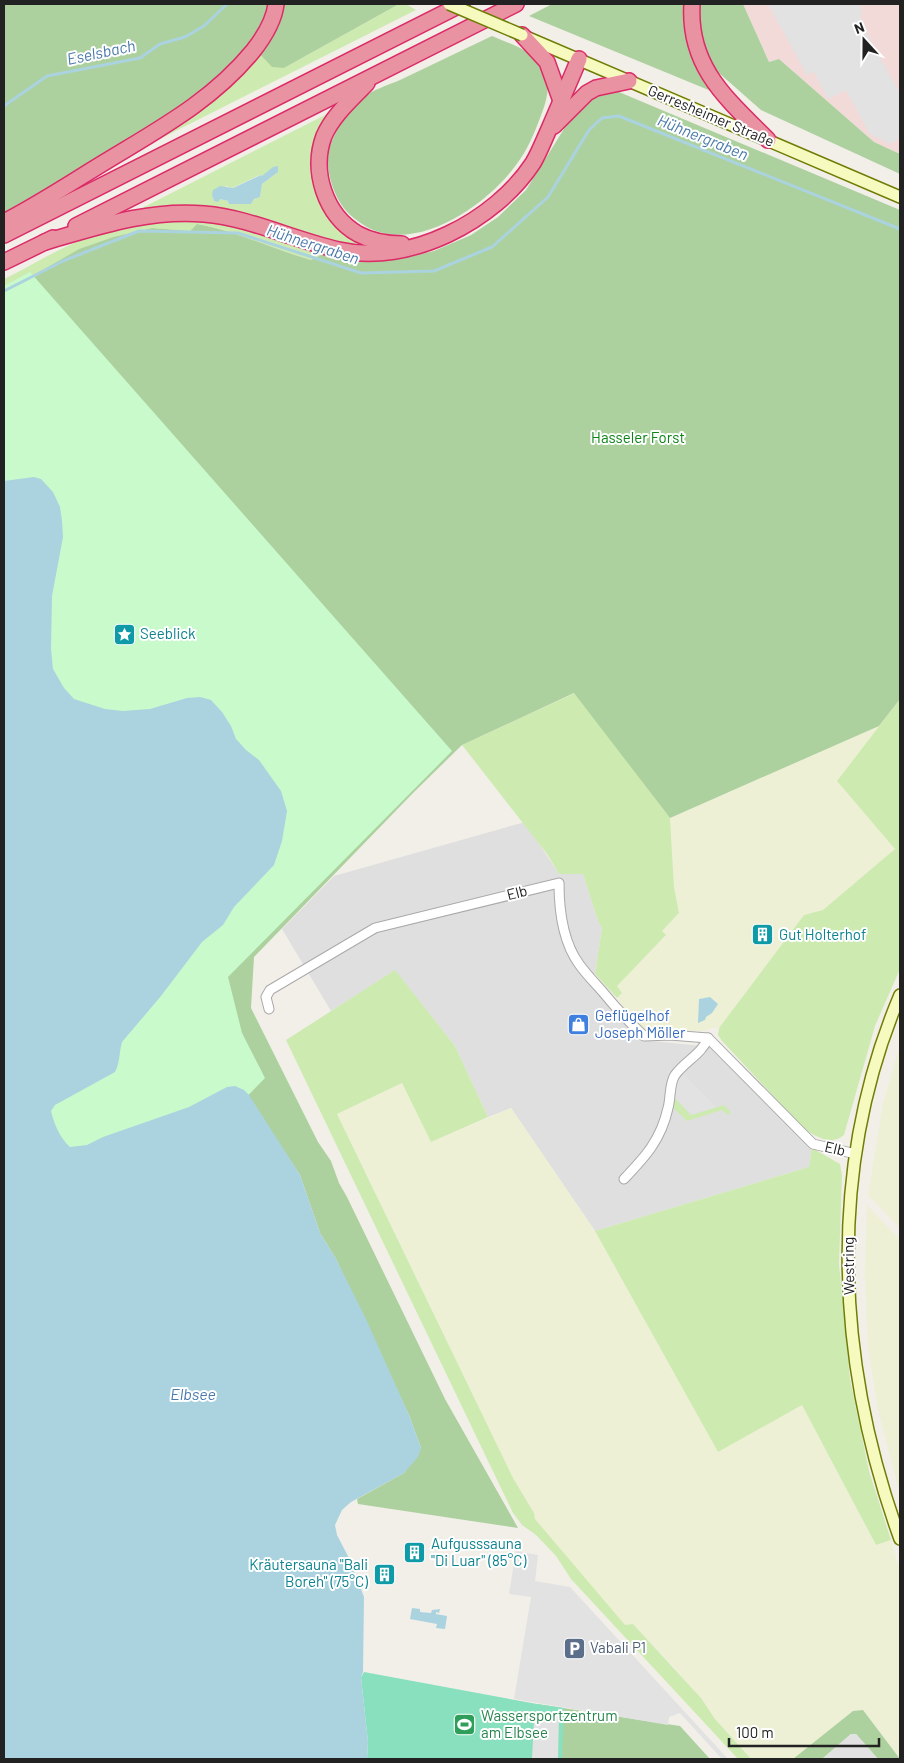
<svg xmlns="http://www.w3.org/2000/svg" width="904" height="1763" font-family="Barlow,sans-serif">
<rect width="100%" height="100%" fill="#f2efe9"/>
<polygon fill="#e0dfdf" points="525,822 559,874 583,874 598,921 602,928 595,974 587,982 642,1040 712,1047 812,1148 809,1167 595,1231 511,1108 488,1117 455,1046 395,971 331,1011 282,929 334,876"/>
<polygon fill="#f2dad9" points="743,4 900,4 900,154 874,142 779,59 769,62"/>
<g fill="#eef0d5">
<polygon points="879,726 838,781 895,849 823,910 804,915 719,1028 711,1028 705,1031 647,1030 638,1026 617,998 622,993 616,986 666,936 662,931 679,913 674,887 670,818"/>
<polygon points="900,1044 900,1228 868,1195 883,1104"/>
<polygon points="402,1083 431,1142 511,1108 595,1231 718,1452 802,1405 876,1545 891,1540 900,1571 900,1759 863,1710 853,1711 793,1759 751,1759 715,1719 701,1698 672,1665 633,1624 625,1626 535,1519 534,1513 513,1478 337,1114"/>
<polygon points="867,1205 900,1240 900,1495 878,1410 868,1348 865,1275"/>
</g>
<g fill="#cdebb0" fill-rule="evenodd">
<polygon points="399,4 406,4 416,10 146,146 144,146 259,53 284,68"/>
<path d="M331,112L320,190L375,244L365,250L274,226L145,212L144,207ZM278,172L262,184L260,197L254,199L251,204L229,203L228,201L220,199L214,201L213,195L226,186L232,188L260,175L262,176Z"/>
<path d="M188,219L217,222L327,252L311,260C272,249 237,231 198,224L190,231L152,228L113,237L79,249L21,291L4,293V279C27,268 49,254 72,244C109,228 148,221 188,219Z"/>
<polygon points="575,693 670,818 674,887 679,913 662,931 666,935 617,986 622,993 617,998 595,974 602,928 598,921 583,874 559,874 547,854 462,745"/>
<path d="M900,699V969L875,1026L844,1135C831,1146 818,1137 805,1130L722,1041L718,1035L719,1028L804,915L823,910L895,849L837,781Z"/>
<polygon points="395,970 455,1046 488,1117 431,1142 402,1083 337,1114 513,1478 534,1513 535,1519 625,1625 633,1624 701,1698 715,1719 751,1759 738,1759 571,1579 556,1556 536,1535 522,1525 513,1513 286,1040"/>
<polygon points="673,1096 691,1115 724,1105 731,1112 728,1115 722,1110 687,1121 671,1106"/>
<polygon points="812,1148 840,1164 842,1175 839,1264 850,1379 869,1471 891,1540 876,1545 802,1405 718,1452 595,1231 809,1167"/>
</g>
<g fill="#add19e">
<polygon points="4,4 270,4 267,17 244,52 195,99 4,220"/>
<polygon points="282,4 399,4 284,68 272,67 259,53 278,28"/>
<polygon points="552,4 685,4 691,52 711,91 529,16"/>
<polygon points="699,4 743,4 769,62 779,59 874,142 900,154 900,174 761,110 711,66 701,36"/>
<path d="M492,36C508,43 529,49 541,64C553,80 547,101 540,118C534,134 527,151 516,165C487,205 417,254 367,227C355,220 344,211 338,199C329,182 324,159 332,141C339,124 349,110 363,98C372,90 388,85 400,80C431,65 461,51 492,36Z"/>
<path d="M609,91L619,92L900,210V699L879,726L670,818L574,693L462,745L414,792L254,957L251,1008L318,1142L331,1161L339,1183L347,1197L445,1399L518,1528L358,1504L357,1499L404,1473L421,1448L409,1415L336,1259L320,1233L300,1175L244,1090L21,291L41,271L79,249L113,237L152,228L190,231L197,224C237,231 272,249 311,260L327,252L366,258L408,257L434,251L471,235L498,217L526,190L572,116L591,96Z"/>
<polygon points="537,1704 680,1726 710,1759 558,1759"/>
<polygon points="863,1710 900,1759 878,1759 856,1734 851,1734 822,1759 793,1759 853,1711"/>
</g>
<polygon fill="#c8facc" points="30,272 452,751 228,977 242,1033 265,1078 4,1344 4,286"/>
<polygon fill="#88e0be" points="364,1672 537,1704 564,1708 562,1759 367,1759 368,1742 361,1677"/>
<g fill="#e2e2e2">
<polygon points="768,4 859,4 862,10 860,21 900,94 900,138 890,144 870,134 846,90 828,99 814,72 807,75"/>
<polygon points="684,1074 716,1107 691,1115 673,1096 679,1080"/>
<polygon points="516,1551 538,1555 535,1581 570,1587 728,1759 722,1759 680,1713 669,1717 668,1725 514,1699 531,1597 509,1594"/>
<polygon points="531,1713 559,1714 558,1759 532,1759 534,1721 531,1721"/>
<polygon points="851,1734 856,1734 878,1759 822,1759"/>
</g>
<g fill="#aad3df">
<polygon points="278,166 278,172 262,184 260,197 254,199 251,204 229,204 228,201 220,199 218,202 214,201 212,195 213,190 220,186 233,188 261,175 262,176 273,167"/>
<path d="M34,477L41,479L53,492L60,507L62,521L63,537L52,596L51,649L53,669L64,688L74,699L105,709L123,711L150,709L187,698L200,697L211,700L222,712L231,726L236,739L246,750L259,760L281,791L287,811L282,841L274,865L234,907L223,925L202,942L161,996L122,1042C119,1053 120,1063 115,1072L55,1105L51,1111C54,1124 60,1138 70,1147L87,1145L103,1137L189,1107L227,1087L235,1086L244,1090L249,1095L300,1175L320,1233L336,1259L365,1317L409,1415L421,1448L418,1457L404,1473L351,1502L342,1510L335,1525L337,1535L350,1560L364,1597L363,1672L361,1677L368,1742L367,1759H4V481Z"/>
<polygon points="710,997 718,1004 712,1013 706,1017 705,1020 698,1023 699,999"/>
<polygon points="412,1608 420,1609 420,1612 431,1613 432,1610 440,1609 439,1613 436,1612 436,1614 447,1616 445,1629 436,1628 437,1624 410,1619"/>
</g>
<g fill="none" stroke-linecap="round" stroke-linejoin="round">
<g stroke="#aad3df" stroke-width="3">
<polyline points="4,106 47,76 140,58 160,44 185,37 204,26 227,4"/>
<polyline points="4,291 63,261 139,231 238,233 361,273 434,271 492,247 548,197 589,130 602,118 619,116 900,229"/>
</g>
<defs>
<g id="street">
<path d="M269,1009L266,997L270,990L375,928L559,883C559,910 563,942 579,964C586,974 594,982 602,991C615,1007 629,1022 644,1036L670,1035L708,1038L813,1144L856,1154"/>
<path d="M624,1179C645,1157 661,1140 668,1108C671,1098 669,1084 675,1075C685,1061 702,1054 708,1038"/>
</g>
<g id="secondary">
<polyline points="526,37 900,197"/>
<path d="M900,995C826,1170 836,1362 900,1539"/>
</g>
<g id="highway">
<path d="M692,4C688,67 727,99 768,140"/>
<polyline points="522,35 547,62 561,101"/>
<path d="M367,83C352,99 333,115 324,136C311,171 325,215 358,234C371,241 387,244 402,244"/>
<polyline points="554,126 587,93 596,88 629,81"/>
<path d="M4,222C39,204 72,182 105,162C159,129 212,101 253,51C264,37 274,21 276,4"/>
<polyline points="76,226 516,4"/>
<polyline points="4,235 462,4"/>
<path d="M45,242C97,227 149,209 204,214C251,218 293,240 339,250C409,266 495,221 533,163C539,153 544,140 549,129C559,106 569,83 579,59"/>
<polyline points="4,262 53,238"/>
</g>
</defs>
<use href="#street" stroke="#a9a9a9" stroke-width="11"/>
<use href="#secondary" stroke="#707d05" stroke-width="14"/>
<use href="#highway" stroke="#dc2a67" stroke-width="18"/>
<use href="#street" stroke="#fff" stroke-width="9"/>
<use href="#secondary" stroke="#f7fabf" stroke-width="11"/>
<use href="#highway" stroke="#e892a2" stroke-width="15"/>
<defs>
<polyline id="secondary-bridge" points="449,4 522,35"/>
</defs>
<use href="#secondary-bridge" stroke="#707d05" stroke-width="14" stroke-linecap="butt"/>
<use href="#secondary-bridge" stroke="#f7fabf" stroke-width="11"/>
</g>
<defs>
<symbol id="sight-square" viewBox="-11 -11 22 22"><rect x="-9" y="-9" width="18" height="18" rx="4" fill="#0f9aa8" stroke="#fff"/><path d="M0-6L1.8-2.2L6-1.7L2.9 1.2L3.7 5.4L0 3.3L-3.7 5.4L-2.9 1.2L-6-1.7L-1.8-2.2Z" fill="#fff"/></symbol>
<symbol id="building-square" viewBox="-11 -11 22 22"><rect x="-9" y="-9" width="18" height="18" rx="4" fill="#0f9aa8" stroke="#fff"/><path d="M-4-6H4V6H1V3H-1V6H-4ZM-2.5-4.3h1.7v1.8h-1.7ZM.8-4.3h1.7v1.8H.8ZM-2.5-1h1.7V.8h-1.7ZM.8-1h1.7V.8H.8Z" fill="#fff"/></symbol>
<symbol id="shop-square" viewBox="-11 -11 22 22"><rect x="-9" y="-9" width="18" height="18" rx="4" fill="#3f7fe0" stroke="#fff"/><path d="M-5-2.5h2.3a2.7 3.5 0 0 1 5.4 0H5L5.5 6h-11ZM-1.5-2.5h3a1.5 2.3 0 0 0-3 0Z" fill="#fff"/></symbol>
<symbol id="parking-square" viewBox="-11 -11 22 22"><rect x="-9" y="-9" width="18" height="18" rx="4" fill="#5c6f8a" stroke="#fff"/><path d="M-3.5-5.5H1a3.5 3.5 0 0 1 0 7H-1V5.5H-3.5ZM-1-3.4V-.6H.8a1.4 1.4 0 0 0 0-2.8Z" fill="#fff"/></symbol>
<symbol id="stadium-square" viewBox="-11 -11 22 22"><rect x="-9" y="-9" width="18" height="18" rx="4" fill="#2e9e5b" stroke="#fff"/><path d="M0-5a6.5 5 0 1 0 0 10a6.5 5 0 1 0 0-10ZM-3.5-1.8h7v3.6h-7Z" fill="#fff"/></symbol>
</defs>
<g fill-rule="evenodd">
<use href="#sight-square" x="112" y="622" width="25" height="25"/>
<use href="#building-square" x="750" y="922" width="25" height="25"/>
<use href="#shop-square" x="566" y="1012" width="25" height="25"/>
<use href="#building-square" x="402" y="1540" width="25" height="25"/>
<use href="#building-square" x="372" y="1562" width="25" height="25"/>
<use href="#parking-square" x="562" y="1636" width="25" height="25"/>
<use href="#stadium-square" x="452" y="1712" width="25" height="25"/>
</g>
<g text-anchor="middle" stroke-width="4" stroke-linejoin="round" paint-order="stroke">
<g font-size="15" fill="#222" stroke="#fff">
<text transform="translate(711 116) rotate(23)" y="5">Gerresheimer Straße</text>
<text transform="translate(517 893) rotate(-14)" y="5">Elb</text>
<text transform="translate(835 1149) rotate(13)" y="5">Elb</text>
<text transform="translate(849 1266) rotate(-91)" y="5">Westring</text>
</g>
<g font-size="15" fill="#0c8416" stroke="#fff">
<text x="638" y="443">Hasseler Forst</text>
</g>
<g font-size="15" fill="#0d838f" stroke="#fff" text-anchor="start">
<text x="140" y="639">Seeblick</text>
<text x="779" y="940">Gut Holterhof</text>
<text x="431" y="1549">Aufgusssauna<tspan x="431" dy="17">"Di Luar" (85°C)</tspan></text>
<text x="368" y="1570" text-anchor="end">Kräutersauna "Bali<tspan x="368" dy="17">Boreh" (75°C)</tspan></text>
</g>
<g font-size="15" fill="#366cbe" stroke="#fff" text-anchor="start">
<text x="595" y="1021">Geflügelhof<tspan x="595" dy="17">Joseph Möller</tspan></text>
</g>
<g font-size="15" fill="#4e5e75" stroke="#fff" text-anchor="start">
<text x="590" y="1653">Vabali P1</text>
</g>
<g font-size="15" fill="#27864d" stroke="#fff" text-anchor="start">
<text x="481" y="1721">Wassersportzentrum<tspan x="481" dy="17">am Elbsee</tspan></text>
</g>
<g font-size="16" font-style="italic" fill="#4a7aab" stroke="#fff">
<text transform="translate(101 52) rotate(-12)" y="6">Eselsbach</text>
<text transform="translate(703 137) rotate(22)" y="6">Hühnergraben</text>
<text transform="translate(313 244) rotate(18)" y="6">Hühnergraben</text>
<text x="193" y="1400">Elbsee</text>
</g>
</g>
<rect width="904" height="1763" fill="none" stroke="#222222" stroke-width="10"/>
<g transform="translate(864 40) rotate(339)" stroke="#ffffff" stroke-width="4" paint-order="stroke">
<path d="M0-4L9 19L0 12L-9 19Z" fill="#222222"/>
<text y="-8" font-size="14" font-weight="bold" text-anchor="middle" fill="#222222">N</text>
</g>
<path d="M729 1738v8h150v-8" fill="none" stroke="#222222" stroke-width="2.5"/>
<text x="736" y="1738" font-size="15" fill="#222222" stroke="#ffffff" stroke-width="4" paint-order="stroke">100 m</text>
</svg>
